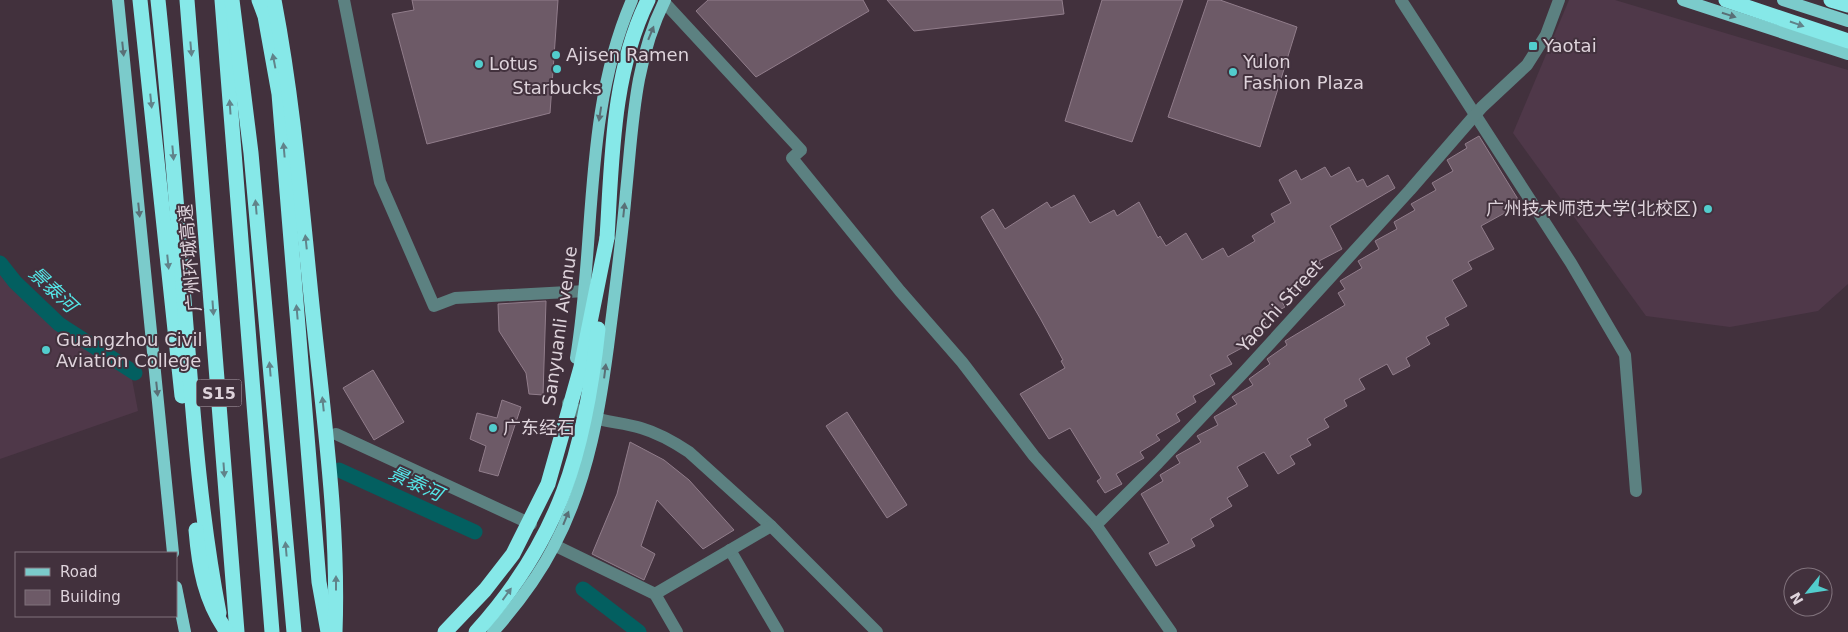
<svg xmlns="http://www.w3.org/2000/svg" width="1848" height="632" font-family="'DejaVu Sans','Noto Sans SC',sans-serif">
<rect width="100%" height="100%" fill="#42313d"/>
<g fill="#4f3849">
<polygon points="1569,0 1615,0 1848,70 1848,284 1818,311 1730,327 1646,316 1513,133"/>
<polygon points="0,272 11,287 55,326 131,374 138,411 0,459"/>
</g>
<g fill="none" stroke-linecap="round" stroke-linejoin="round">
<g stroke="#035f60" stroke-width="15">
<polyline points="0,263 15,282 59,324 135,373"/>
<polyline points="339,470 475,532"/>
<polyline points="583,589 639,632"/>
</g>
</g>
<g fill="#6d5a67" stroke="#917d8b">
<polygon points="412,0 558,0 550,113 427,144 392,14 414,10"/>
<polygon points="708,0 863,0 869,11 756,77 696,11"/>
<polygon points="887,0 1062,0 1064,14 914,31"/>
<polygon points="1102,0 1183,0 1132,142 1065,121"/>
<polygon points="1208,0 1220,0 1297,27 1260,147 1168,117"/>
<polygon points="1479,136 1521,204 1481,226 1494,249 1468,262 1472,269 1452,280 1467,306 1445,318 1449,325 1426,337 1430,344 1406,358 1410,366 1393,375 1387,364 1359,379 1365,389 1344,400 1347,406 1324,419 1329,427 1307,439 1311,445 1290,456 1295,464 1278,474 1264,452 1237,467 1248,486 1227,498 1232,506 1210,519 1214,526 1191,539 1195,546 1156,566 1149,553 1169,543 1141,494 1163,481 1160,475 1180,463 1176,456 1201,442 1197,436 1218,425 1214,417 1237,404 1232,397 1253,385 1249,379 1270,364 1267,359 1287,345 1285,341 1345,305 1338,293 1345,289 1340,281 1362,268 1358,261 1379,249 1375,241 1397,229 1394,222 1415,210 1411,204 1436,190 1432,183 1453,171 1447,160 1467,148 1465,144"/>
<polygon points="1325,167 1331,177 1349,167 1357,182 1363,179 1367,187 1388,175 1395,188 1330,226 1342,249 1319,261 1322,267 1300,279 1304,286 1280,299 1285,307 1263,319 1267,326 1248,337 1251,343 1227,356 1232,364 1210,375 1215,384 1193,396 1196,402 1176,414 1180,421 1156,435 1160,440 1140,452 1144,458 1116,474 1122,484 1105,493 1097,481 1101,478 1070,428 1049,439 1020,394 1065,368 1061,361 1063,360 1040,318 981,217 993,209 1005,229 1047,202 1051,208 1074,195 1090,223 1114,210 1117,216 1139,202 1158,238 1160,236 1166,246 1186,233 1202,260 1223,248 1228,257 1255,241 1252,236 1275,222 1271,214 1291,203 1279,180 1296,170 1301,180"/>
<polygon points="546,301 543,395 529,394 526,373 499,331 498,304"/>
<polygon points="373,370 404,422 374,440 343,388"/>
<polygon points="502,400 521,407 498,476 479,471 486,446 470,439 477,413 497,418"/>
<polygon points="847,412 907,505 887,518 826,426"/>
<polygon points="630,442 664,460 689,480 734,530 703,549 657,500 641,546 655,554 644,580 592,554 617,494"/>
</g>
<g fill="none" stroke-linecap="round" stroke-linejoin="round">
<g stroke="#5c8181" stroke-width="12">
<polyline points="344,0 380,182 434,306 455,298 586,291"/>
<polyline points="1401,0 1571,263 1625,355 1636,491"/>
<polyline points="664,2 801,150 792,158 900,291 962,362 1034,456 1096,525"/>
<path d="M568,403C587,423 616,420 641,428C658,433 674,442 689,452L771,526L877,632"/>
<polyline points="336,434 531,524"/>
<polyline points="554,545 655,594 677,632"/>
<polyline points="730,550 778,632"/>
<polyline points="655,594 771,526"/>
<polyline points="1171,632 1096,525 1158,463 1244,372 1410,190 1482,107 1527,65 1546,35 1559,0"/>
</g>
<g stroke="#7bcbcb" stroke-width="12">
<polyline points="118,0 173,553"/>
<polyline points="1683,0 1848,54"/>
<polyline points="1783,0 1848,21"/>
<path d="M576,358C596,239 583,113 632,0"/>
<polyline points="176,587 185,632"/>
<path d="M493,632C516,606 538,577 554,546C589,480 601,404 610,331C616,284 622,238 626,192C633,124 634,62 665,0"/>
</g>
<g stroke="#86e8e8" stroke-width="15">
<polyline points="140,0 182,396"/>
<path d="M158,0C169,104 177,208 185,313C193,414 200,514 219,613"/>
<polyline points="187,0 237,632"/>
<polyline points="222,0 272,632"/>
<polyline points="232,0 251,153 294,632"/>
<polyline points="259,0 265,16 279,94 319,582 328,632"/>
<path d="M274,0C294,104 302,210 313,315C324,420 339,526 335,632"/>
<polyline points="1726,0 1848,41"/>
<polyline points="1831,0 1848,5"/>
<path d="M607,238C612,159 612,73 648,0"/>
</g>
<g stroke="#86e8e8" stroke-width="15">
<path d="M196,530C199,567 205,601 227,632"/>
<polyline points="445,632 485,590 513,554 548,484 581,367 607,238"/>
<path d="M476,632C560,539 585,451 598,329"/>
</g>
</g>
<defs><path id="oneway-solid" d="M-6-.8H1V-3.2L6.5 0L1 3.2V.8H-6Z" transform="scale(1.25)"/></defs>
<g fill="#596f76">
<use href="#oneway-solid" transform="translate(1729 15) rotate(18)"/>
<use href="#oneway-solid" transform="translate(651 33) rotate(-68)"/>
<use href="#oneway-solid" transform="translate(123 49) rotate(84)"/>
<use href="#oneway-solid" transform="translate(600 114) rotate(99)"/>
<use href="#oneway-solid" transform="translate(139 210) rotate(84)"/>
<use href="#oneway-solid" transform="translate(624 210) rotate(-84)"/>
<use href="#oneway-solid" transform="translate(605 371) rotate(-83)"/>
<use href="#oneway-solid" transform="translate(157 389) rotate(84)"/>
<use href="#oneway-solid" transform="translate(566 518) rotate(-68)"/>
</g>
<g fill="#61838a">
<use href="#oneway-solid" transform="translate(1797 24) rotate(19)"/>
<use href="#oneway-solid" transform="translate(191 49) rotate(85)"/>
<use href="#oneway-solid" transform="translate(274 61) rotate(-101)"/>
<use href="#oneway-solid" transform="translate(151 101) rotate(84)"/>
<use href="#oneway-solid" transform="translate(230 107) rotate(-94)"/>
<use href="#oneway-solid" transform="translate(284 150) rotate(-95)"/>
<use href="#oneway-solid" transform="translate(173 153) rotate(85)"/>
<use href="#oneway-solid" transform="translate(256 207) rotate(-95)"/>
<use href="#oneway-solid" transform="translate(306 242) rotate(-96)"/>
<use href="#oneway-solid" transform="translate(168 262) rotate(84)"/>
<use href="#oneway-solid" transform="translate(213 308) rotate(86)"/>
<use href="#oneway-solid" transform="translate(297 312) rotate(-95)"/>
<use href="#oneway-solid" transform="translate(270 369) rotate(-95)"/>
<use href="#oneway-solid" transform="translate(323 404) rotate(-96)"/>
<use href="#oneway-solid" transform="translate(224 470) rotate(86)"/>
<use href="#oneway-solid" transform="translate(286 549) rotate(-95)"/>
<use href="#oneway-solid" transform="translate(336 583) rotate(-90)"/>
<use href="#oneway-solid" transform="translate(507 594) rotate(-54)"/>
</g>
<g fill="#52cdcd" stroke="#42313d" stroke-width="2">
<rect x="1528" y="41" width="10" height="10" rx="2.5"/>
<circle cx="556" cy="55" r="5"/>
<circle cx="479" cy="64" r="5"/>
<circle cx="557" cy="69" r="5"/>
<circle cx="1233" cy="72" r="5"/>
<circle cx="1708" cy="209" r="5"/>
<circle cx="46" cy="350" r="5"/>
<circle cx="493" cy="428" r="5"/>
</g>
<g text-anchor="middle" stroke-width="4" stroke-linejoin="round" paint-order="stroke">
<rect fill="#42313d" stroke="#afa2ac" stroke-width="1" x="196.5" y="379.5" width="45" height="27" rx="4"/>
<g font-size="16" font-weight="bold" fill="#ded3db">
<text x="219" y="399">S15</text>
</g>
<g font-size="18" fill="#ded3db" stroke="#42313d" text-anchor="start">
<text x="1543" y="52">Yaotai</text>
<text x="566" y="61">Ajisen Ramen</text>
<text x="1243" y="68">Yulon<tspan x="1243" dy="21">Fashion Plaza</tspan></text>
<text x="489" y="70">Lotus</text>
<text x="557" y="94" text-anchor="middle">Starbucks</text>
<text x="1698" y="215" text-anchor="end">广州技术师范大学(北校区)</text>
<text x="56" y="346">Guangzhou Civil<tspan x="56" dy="21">Aviation College</tspan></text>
<text x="503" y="434">广东经石</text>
</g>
<g font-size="18" fill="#ded3db" stroke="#42313d">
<text transform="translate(190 258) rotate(-95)" y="6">广州环城高速</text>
<text transform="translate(1280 306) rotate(-48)" y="6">Yaochi Street</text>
<text transform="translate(560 326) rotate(-82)" y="6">Sanyuanli Avenue</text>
</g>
<g font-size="19" font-style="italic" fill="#54e6e7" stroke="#42313d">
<text transform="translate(53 289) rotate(43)" y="7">景泰河</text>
<text transform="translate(416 483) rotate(25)" y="7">景泰河</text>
</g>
</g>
<rect x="15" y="552" width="162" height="65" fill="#42313d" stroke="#80727c"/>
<rect x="25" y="568" width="25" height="8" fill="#7bcbcb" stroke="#80727c"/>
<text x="60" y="577" font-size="15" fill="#ded3db">Road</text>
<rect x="25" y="590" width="25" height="15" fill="#6d5a67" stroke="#80727c"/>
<text x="60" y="602" font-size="15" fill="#ded3db">Building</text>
<g transform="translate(1808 592) rotate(240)"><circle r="24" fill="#42313d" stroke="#80727c"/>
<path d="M0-4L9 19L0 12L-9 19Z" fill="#52cdcd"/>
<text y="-8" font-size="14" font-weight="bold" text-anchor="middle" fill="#ded3db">N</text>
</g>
</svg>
